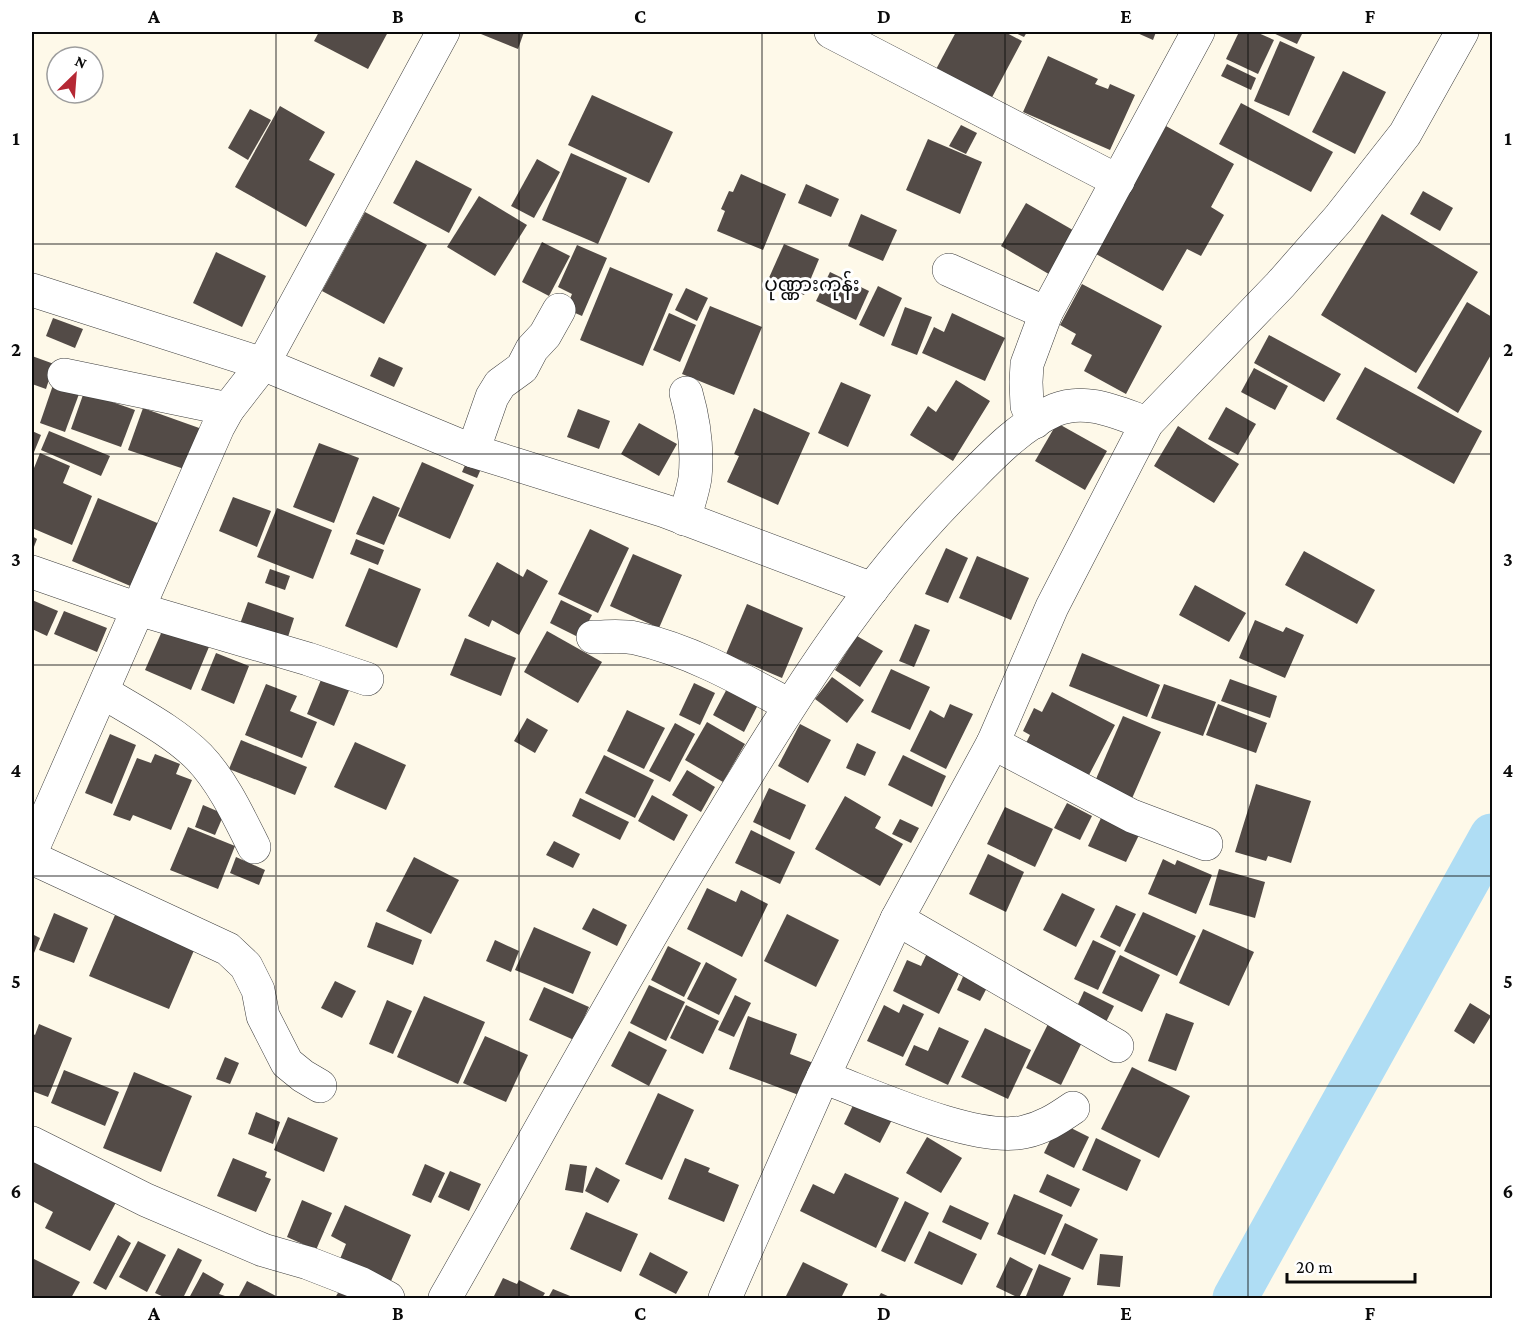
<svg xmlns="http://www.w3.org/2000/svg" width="1524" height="1330" font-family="'Crimson Pro','Noto Sans Myanmar',serif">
<rect width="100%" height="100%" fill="#fef9e9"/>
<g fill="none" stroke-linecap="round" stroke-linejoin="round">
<polyline stroke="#afddf4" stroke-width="45" points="1235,1298 1492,836"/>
</g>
<g fill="#534b47">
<polygon points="319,32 388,32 368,69 314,41"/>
<polygon points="476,32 524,32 518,49"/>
<polygon points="956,32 1005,32 1022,41 989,103 934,73"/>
<polygon points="1013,32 1027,32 1024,37"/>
<polygon points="1135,32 1156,32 1153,40"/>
<polygon points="1239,32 1256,32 1274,40 1258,74 1226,59"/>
<polygon points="1271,32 1303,32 1297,44"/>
<polygon points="1280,41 1315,57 1289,116 1254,101"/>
<polygon points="1048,56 1098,79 1095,84 1108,89 1110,84 1135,95 1110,150 1023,112"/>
<polygon points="1227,64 1256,78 1251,90 1221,76"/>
<polygon points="1343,71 1386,92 1355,154 1312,132"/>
<polygon points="592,95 673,132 649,183 568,145"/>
<polygon points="1241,103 1333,152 1311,192 1219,144"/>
<polygon points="280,106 325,132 309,160 335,174 306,227 235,187"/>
<polygon points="250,109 271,120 248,160 228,148"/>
<polygon points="961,125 977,133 966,154 949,146"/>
<polygon points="1166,126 1234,164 1211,207 1224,215 1201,256 1187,249 1163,291 1096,254"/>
<polygon points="928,139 982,162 960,214 906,190"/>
<polygon points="571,153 627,178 598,244 542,220"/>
<polygon points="537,159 560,172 534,218 511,206"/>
<polygon points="416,160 472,189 449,233 393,203"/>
<polygon points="741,174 786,194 763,250 717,231 725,211 721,209 729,191 733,192"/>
<polygon points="806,184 839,199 831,217 798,203"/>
<polygon points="1423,191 1453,208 1440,231 1410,214"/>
<polygon points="479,196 527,225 495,276 447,247"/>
<polygon points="1026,203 1078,233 1052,276 1001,246"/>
<polygon points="365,212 427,245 384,324 322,291"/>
<polygon points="861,214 897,230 883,261 848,246"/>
<polygon points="1382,214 1478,272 1416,373 1321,315"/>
<polygon points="542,242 570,256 549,296 522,282"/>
<polygon points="784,244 819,259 804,295 768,280"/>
<polygon points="577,245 607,258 582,316 566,309 572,294 558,287"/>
<polygon points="216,252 266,276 242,327 193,303"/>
<polygon points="610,267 673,294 643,366 580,340"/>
<polygon points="830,272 869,291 856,320 816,301"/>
<polygon points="1082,284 1162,326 1126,394 1084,371 1092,355 1071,344 1076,334 1060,325"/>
<polygon points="878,286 902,298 884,337 859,325"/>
<polygon points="686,288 708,298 697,321 675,310"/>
<polygon points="1467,302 1492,317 1492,353 1458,413 1417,388"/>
<polygon points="710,306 762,327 734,395 682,374"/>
<polygon points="905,307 932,317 917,355 891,345"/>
<polygon points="669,313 696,325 680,362 653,350"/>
<polygon points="952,313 1005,338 985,381 922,353 934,327 944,332"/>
<polygon points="53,318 83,329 75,348 46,336"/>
<polygon points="1269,335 1341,374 1324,402 1254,363"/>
<polygon points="32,356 54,364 46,389 32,384"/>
<polygon points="379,357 403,368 394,387 370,376"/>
<polygon points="1365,367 1482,431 1454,484 1336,419"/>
<polygon points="1254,368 1288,386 1275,410 1241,392"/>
<polygon points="956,380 990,401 953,461 910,435 928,406 936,412"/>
<polygon points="841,382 871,395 848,447 818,433"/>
<polygon points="53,385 79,394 65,432 40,423"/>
<polygon points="84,392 135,410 121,447 71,429"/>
<polygon points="1226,407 1256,424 1238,455 1208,439"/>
<polygon points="143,408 202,429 187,470 128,450"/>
<polygon points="754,408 810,433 778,505 727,482 739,456 734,454"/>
<polygon points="578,409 610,421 599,449 567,437"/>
<polygon points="639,423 677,444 659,476 621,454"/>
<polygon points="1057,423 1107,451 1085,490 1035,461"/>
<polygon points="1178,426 1239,464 1214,503 1154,466"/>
<polygon points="32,431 41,435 32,457"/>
<polygon points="49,431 110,456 101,476 41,450"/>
<polygon points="319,443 359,458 334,523 293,507"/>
<polygon points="40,453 70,466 63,483 92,496 72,545 32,528 32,473"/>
<polygon points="469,456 484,462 477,478 462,472"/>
<polygon points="422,462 474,485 450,539 398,516"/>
<polygon points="373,496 400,508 384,545 356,534"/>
<polygon points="233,497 271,511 257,547 219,531"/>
<polygon points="98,498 162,525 135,588 72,561"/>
<polygon points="277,508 332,530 313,579 257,557"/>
<polygon points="590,529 629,548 598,613 558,594"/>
<polygon points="32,536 37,539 32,552"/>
<polygon points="356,539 384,550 378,565 350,554"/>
<polygon points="946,548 968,558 948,603 925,594"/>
<polygon points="1304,551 1375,590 1357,624 1285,585"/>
<polygon points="633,554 682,575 659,628 610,606"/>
<polygon points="977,556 1029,578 1011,620 959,598"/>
<polygon points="497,562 523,577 527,569 548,581 519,635 492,620 489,627 468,616"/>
<polygon points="369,568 421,589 397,648 345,626"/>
<polygon points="270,569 290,576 285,590 265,583"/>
<polygon points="1195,585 1246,613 1229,642 1179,615"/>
<polygon points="32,600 58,611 47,636 32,629"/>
<polygon points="561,600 592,615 580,638 550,623"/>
<polygon points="248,602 294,618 287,640 240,624"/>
<polygon points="747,604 803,628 782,678 726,654"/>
<polygon points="64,611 107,628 97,652 54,634"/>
<polygon points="1255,620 1283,632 1286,627 1304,635 1285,678 1239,658"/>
<polygon points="166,622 211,642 191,690 145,670"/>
<polygon points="915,624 930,630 914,667 899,661"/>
<polygon points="547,631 602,662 578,703 524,672"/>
<polygon points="857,636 883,651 860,687 835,670"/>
<polygon points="465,638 516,658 501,696 450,675"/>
<polygon points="216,653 249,666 234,704 201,690"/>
<polygon points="1082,653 1160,685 1147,717 1069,686"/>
<polygon points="891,669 930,687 910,730 871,712"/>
<polygon points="325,670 353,681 334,726 307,714"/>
<polygon points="832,677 864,700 847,723 815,699"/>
<polygon points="1230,679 1277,696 1270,718 1221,701"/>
<polygon points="694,683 715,693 700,725 679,715"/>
<polygon points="730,683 761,699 744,732 713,715"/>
<polygon points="266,684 297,696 290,711 317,722 302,758 245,735"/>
<polygon points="1164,684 1216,702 1203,736 1151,718"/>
<polygon points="1052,692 1115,725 1089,775 1026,743 1030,735 1023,731 1034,708 1042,712"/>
<polygon points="950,704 973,714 946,769 910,751 930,710 944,718"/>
<polygon points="1218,704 1267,723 1256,753 1206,735"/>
<polygon points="627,710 665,728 644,769 607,751"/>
<polygon points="1123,716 1161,732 1130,803 1093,786"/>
<polygon points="527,718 548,730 535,753 514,741"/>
<polygon points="707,722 745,744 723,782 685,760"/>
<polygon points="675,723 695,734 670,782 649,771"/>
<polygon points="800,724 831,740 808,783 778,766"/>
<polygon points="110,734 136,745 112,804 85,793"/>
<polygon points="241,740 307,767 295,795 229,769"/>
<polygon points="355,742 406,765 386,810 334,787"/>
<polygon points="857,743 876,752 865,776 846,768"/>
<polygon points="155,754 180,764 176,774 192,780 171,830 133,815 130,821 113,815 137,758 151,763"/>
<polygon points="604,755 654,780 635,818 585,793"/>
<polygon points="903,755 946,776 932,807 888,785"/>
<polygon points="687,770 715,787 701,812 672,795"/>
<polygon points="1256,784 1311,801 1291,863 1268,856 1266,861 1235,852"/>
<polygon points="769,788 806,805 790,840 753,822"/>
<polygon points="652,795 688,815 674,841 638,821"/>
<polygon points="845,796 881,817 875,828 903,844 880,886 815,849"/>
<polygon points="580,798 629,822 620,840 572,816"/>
<polygon points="1067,803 1092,816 1080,840 1054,828"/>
<polygon points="203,805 224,814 215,835 195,827"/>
<polygon points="1005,807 1053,829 1035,867 987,844"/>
<polygon points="1101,818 1139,835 1126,862 1088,846"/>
<polygon points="900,819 919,828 911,843 892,834"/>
<polygon points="188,827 235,846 218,889 170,870"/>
<polygon points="751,830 795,852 780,884 735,863"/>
<polygon points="554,841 580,854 573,868 546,855"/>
<polygon points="988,854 1024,872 1006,912 969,894"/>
<polygon points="236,857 265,870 259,885 230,873"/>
<polygon points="414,857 459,880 431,934 386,911"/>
<polygon points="1163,859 1175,865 1177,860 1212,875 1196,914 1148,894"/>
<polygon points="1219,869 1265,882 1255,918 1209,905"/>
<polygon points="707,888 736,902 741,890 768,904 742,957 687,929"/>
<polygon points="1062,893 1095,909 1076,947 1043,930"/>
<polygon points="1116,905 1136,914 1120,947 1100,937"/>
<polygon points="593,908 627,925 617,946 582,929"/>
<polygon points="1143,912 1196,936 1177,976 1124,951"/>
<polygon points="54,913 88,928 74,963 39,950"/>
<polygon points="787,914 839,940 816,987 764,961"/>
<polygon points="115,915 195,948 169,1009 89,976"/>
<polygon points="376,922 422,940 413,965 367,947"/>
<polygon points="534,927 591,952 573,994 515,970"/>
<polygon points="1203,929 1254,952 1229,1006 1179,983"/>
<polygon points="32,934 40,938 32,958"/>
<polygon points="495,940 519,951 511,972 486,961"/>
<polygon points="1093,940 1116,951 1098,990 1074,979"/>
<polygon points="668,946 701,963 684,997 651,980"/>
<polygon points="929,949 963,965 939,1014 893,991 907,960 921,966"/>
<polygon points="1120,955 1160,975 1142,1012 1102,993"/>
<polygon points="706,962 737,979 719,1015 687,999"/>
<polygon points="966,970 990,982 980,1001 957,990"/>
<polygon points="335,981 356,991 342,1018 321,1008"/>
<polygon points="649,985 685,1002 666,1041 630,1023"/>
<polygon points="544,987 589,1007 574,1040 529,1020"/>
<polygon points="1084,991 1114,1006 1102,1030 1073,1015"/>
<polygon points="735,995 751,1003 734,1037 718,1030"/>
<polygon points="424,996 485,1022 458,1084 397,1057"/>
<polygon points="387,1000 412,1011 393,1054 369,1044"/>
<polygon points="1470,1003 1491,1016 1474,1044 1454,1031"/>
<polygon points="903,1004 924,1014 903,1057 867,1041 884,1005 899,1013"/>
<polygon points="686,1005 719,1021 703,1054 670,1038"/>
<polygon points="1166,1013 1194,1023 1176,1071 1148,1061"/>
<polygon points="748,1016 797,1034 790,1054 816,1064 804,1097 729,1069"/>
<polygon points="1051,1018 1086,1034 1061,1085 1026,1068"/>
<polygon points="39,1024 72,1038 48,1097 32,1091 32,1033 35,1035"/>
<polygon points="939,1027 969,1041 948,1085 905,1065 914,1045 928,1051"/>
<polygon points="985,1028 1031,1050 1008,1099 961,1077"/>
<polygon points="629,1031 667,1050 649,1086 611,1066"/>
<polygon points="485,1036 528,1055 506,1102 463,1083"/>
<polygon points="225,1057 239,1063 230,1084 216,1079"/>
<polygon points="1132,1067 1190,1096 1159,1158 1101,1129"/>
<polygon points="64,1070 119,1092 105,1126 51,1103"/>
<polygon points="134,1072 192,1096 161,1172 103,1148"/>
<polygon points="658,1093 694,1110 662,1180 625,1164"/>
<polygon points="859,1093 896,1112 880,1143 844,1124"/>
<polygon points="256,1112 280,1122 273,1144 248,1134"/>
<polygon points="288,1117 338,1138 324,1172 274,1150"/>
<polygon points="1059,1122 1089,1137 1074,1168 1044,1153"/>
<polygon points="927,1137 962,1158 941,1193 906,1173"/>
<polygon points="1096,1138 1141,1160 1127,1191 1082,1170"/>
<polygon points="37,1152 120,1195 90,1251 45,1228 53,1212 32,1201 32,1161"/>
<polygon points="233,1158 267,1172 265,1177 271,1179 256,1212 217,1196"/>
<polygon points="685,1158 710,1168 708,1172 739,1185 724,1222 668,1199"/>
<polygon points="425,1164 445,1173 431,1203 412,1195"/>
<polygon points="570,1164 587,1166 583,1193 565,1190"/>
<polygon points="596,1167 620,1180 608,1203 585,1191"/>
<polygon points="450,1171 481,1184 469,1211 438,1197"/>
<polygon points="845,1173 899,1198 876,1248 800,1211 813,1184 834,1194"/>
<polygon points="1047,1174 1080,1189 1071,1207 1039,1192"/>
<polygon points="1014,1194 1063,1215 1045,1255 997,1234"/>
<polygon points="302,1200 332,1213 316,1250 287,1237"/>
<polygon points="905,1201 929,1213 905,1262 881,1251"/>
<polygon points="345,1205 411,1235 391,1281 340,1259 346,1244 331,1236"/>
<polygon points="950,1205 989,1223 981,1240 942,1222"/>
<polygon points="586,1212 638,1234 621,1272 570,1249"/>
<polygon points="1065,1223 1098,1239 1083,1270 1051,1255"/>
<polygon points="929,1231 977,1254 962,1285 914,1263"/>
<polygon points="118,1235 131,1243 106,1290 93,1283"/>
<polygon points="138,1241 166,1255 147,1292 119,1277"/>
<polygon points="178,1248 202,1260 183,1298 166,1298 155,1293"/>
<polygon points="650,1252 688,1272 676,1294 639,1275"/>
<polygon points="1100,1254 1123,1256 1120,1287 1097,1285"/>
<polygon points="1010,1257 1033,1269 1019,1298 996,1287"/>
<polygon points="32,1258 80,1282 71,1298 32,1298"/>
<polygon points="803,1262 848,1284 841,1298 785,1298"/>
<polygon points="1039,1264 1071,1278 1062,1298 1031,1298 1026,1296"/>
<polygon points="203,1272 224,1284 219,1294 225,1296 224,1298 189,1298"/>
<polygon points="503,1278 517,1284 519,1280 545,1293 542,1298 493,1298"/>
<polygon points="247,1281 276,1296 274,1298 238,1298"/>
<polygon points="342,1286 365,1298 335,1298"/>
<polygon points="553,1289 575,1298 548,1298"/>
<polygon points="881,1293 892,1298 878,1298"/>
</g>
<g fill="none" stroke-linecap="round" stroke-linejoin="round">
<defs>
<g id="street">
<polyline points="831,32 1118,181"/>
<polyline points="949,270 1046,313"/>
<polyline points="32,290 263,364 473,451 665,511 872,589"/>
<polyline points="64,375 228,409"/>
<polyline points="1035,422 1027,406 1026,382 1027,364 1046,313 1198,32"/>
<polyline points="473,451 492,397 500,384 522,368 532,349 545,335 559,310"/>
<path d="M684,519C688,506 693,491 695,478C698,449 694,421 686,393"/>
<polyline points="32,572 138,609 308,659 367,679"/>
<path d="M593,637C607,637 622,635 635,638C690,650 741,679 789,705"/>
<path d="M103,692C135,712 172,730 199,757C223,782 239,817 254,847"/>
<polyline points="993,743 1132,816 1206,844"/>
<polyline points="32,850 218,427 228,409 263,364 443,32"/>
<polyline points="32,858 228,949 246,966 258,990 263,1016 287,1063 303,1076 320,1086"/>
<polyline points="897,919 1117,1046"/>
<path d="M823,1077C872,1095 975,1143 1024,1132C1043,1128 1057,1119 1073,1108"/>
<polyline points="32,1143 146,1200 263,1250 308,1263 362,1284 388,1298"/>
<path d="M445,1298C537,1137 626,973 723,814C792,700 864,584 959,489C988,460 1017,427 1055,410C1086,397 1118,413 1147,423"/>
<polyline points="725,1298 817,1090 897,919 993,743 1052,607 1147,423 1280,285 1339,218 1405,134 1462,32"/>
</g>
</defs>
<use href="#street" stroke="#3d3d3d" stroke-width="34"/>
<use href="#street" stroke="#fff" stroke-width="33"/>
</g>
<path fill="none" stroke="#0a0a0a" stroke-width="1.5" stroke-opacity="0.55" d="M276,32V1298M519,32V1298M762,32V1298M1005,32V1298M1248,32V1298M32,244H1492M32,454H1492M32,665H1492M32,876H1492M32,1086H1492"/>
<g text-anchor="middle" stroke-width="6" stroke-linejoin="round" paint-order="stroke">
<g font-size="20" fill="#0a0a0a" stroke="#fff">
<text x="812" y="291">ပုဏ္ဏားကုန်း</text>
</g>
</g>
<rect width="1524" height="1330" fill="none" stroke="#ffffff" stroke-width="66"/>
<g transform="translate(75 75) rotate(25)"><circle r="28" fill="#ffffff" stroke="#9d9d9d" stroke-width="1.5"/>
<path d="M0-4.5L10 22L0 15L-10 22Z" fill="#b52834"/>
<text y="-9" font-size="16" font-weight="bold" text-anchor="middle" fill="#0a0a0a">N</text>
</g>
<path d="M1287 1273v9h128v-9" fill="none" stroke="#0a0a0a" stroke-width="3"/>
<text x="1296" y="1273" font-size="18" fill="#0a0a0a" stroke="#ffffff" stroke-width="4.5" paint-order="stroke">20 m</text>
<rect x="33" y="33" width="1458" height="1264" fill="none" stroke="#0a0a0a" stroke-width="2"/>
<g font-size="20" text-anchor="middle" font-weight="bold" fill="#0a0a0a">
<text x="154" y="23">A</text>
<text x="398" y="23">B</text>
<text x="640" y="23">C</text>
<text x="884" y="23">D</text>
<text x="1126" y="23">E</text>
<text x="1370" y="23">F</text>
<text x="16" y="145">1</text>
<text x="1508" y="145">1</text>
<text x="16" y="356">2</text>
<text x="1508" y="356">2</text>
<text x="16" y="566">3</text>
<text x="1508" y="566">3</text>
<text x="16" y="777">4</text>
<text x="1508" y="777">4</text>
<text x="16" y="988">5</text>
<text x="1508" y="988">5</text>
<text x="16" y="1198">6</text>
<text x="1508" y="1198">6</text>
<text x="154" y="1320">A</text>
<text x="398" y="1320">B</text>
<text x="640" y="1320">C</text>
<text x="884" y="1320">D</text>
<text x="1126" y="1320">E</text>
<text x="1370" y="1320">F</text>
</g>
</svg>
